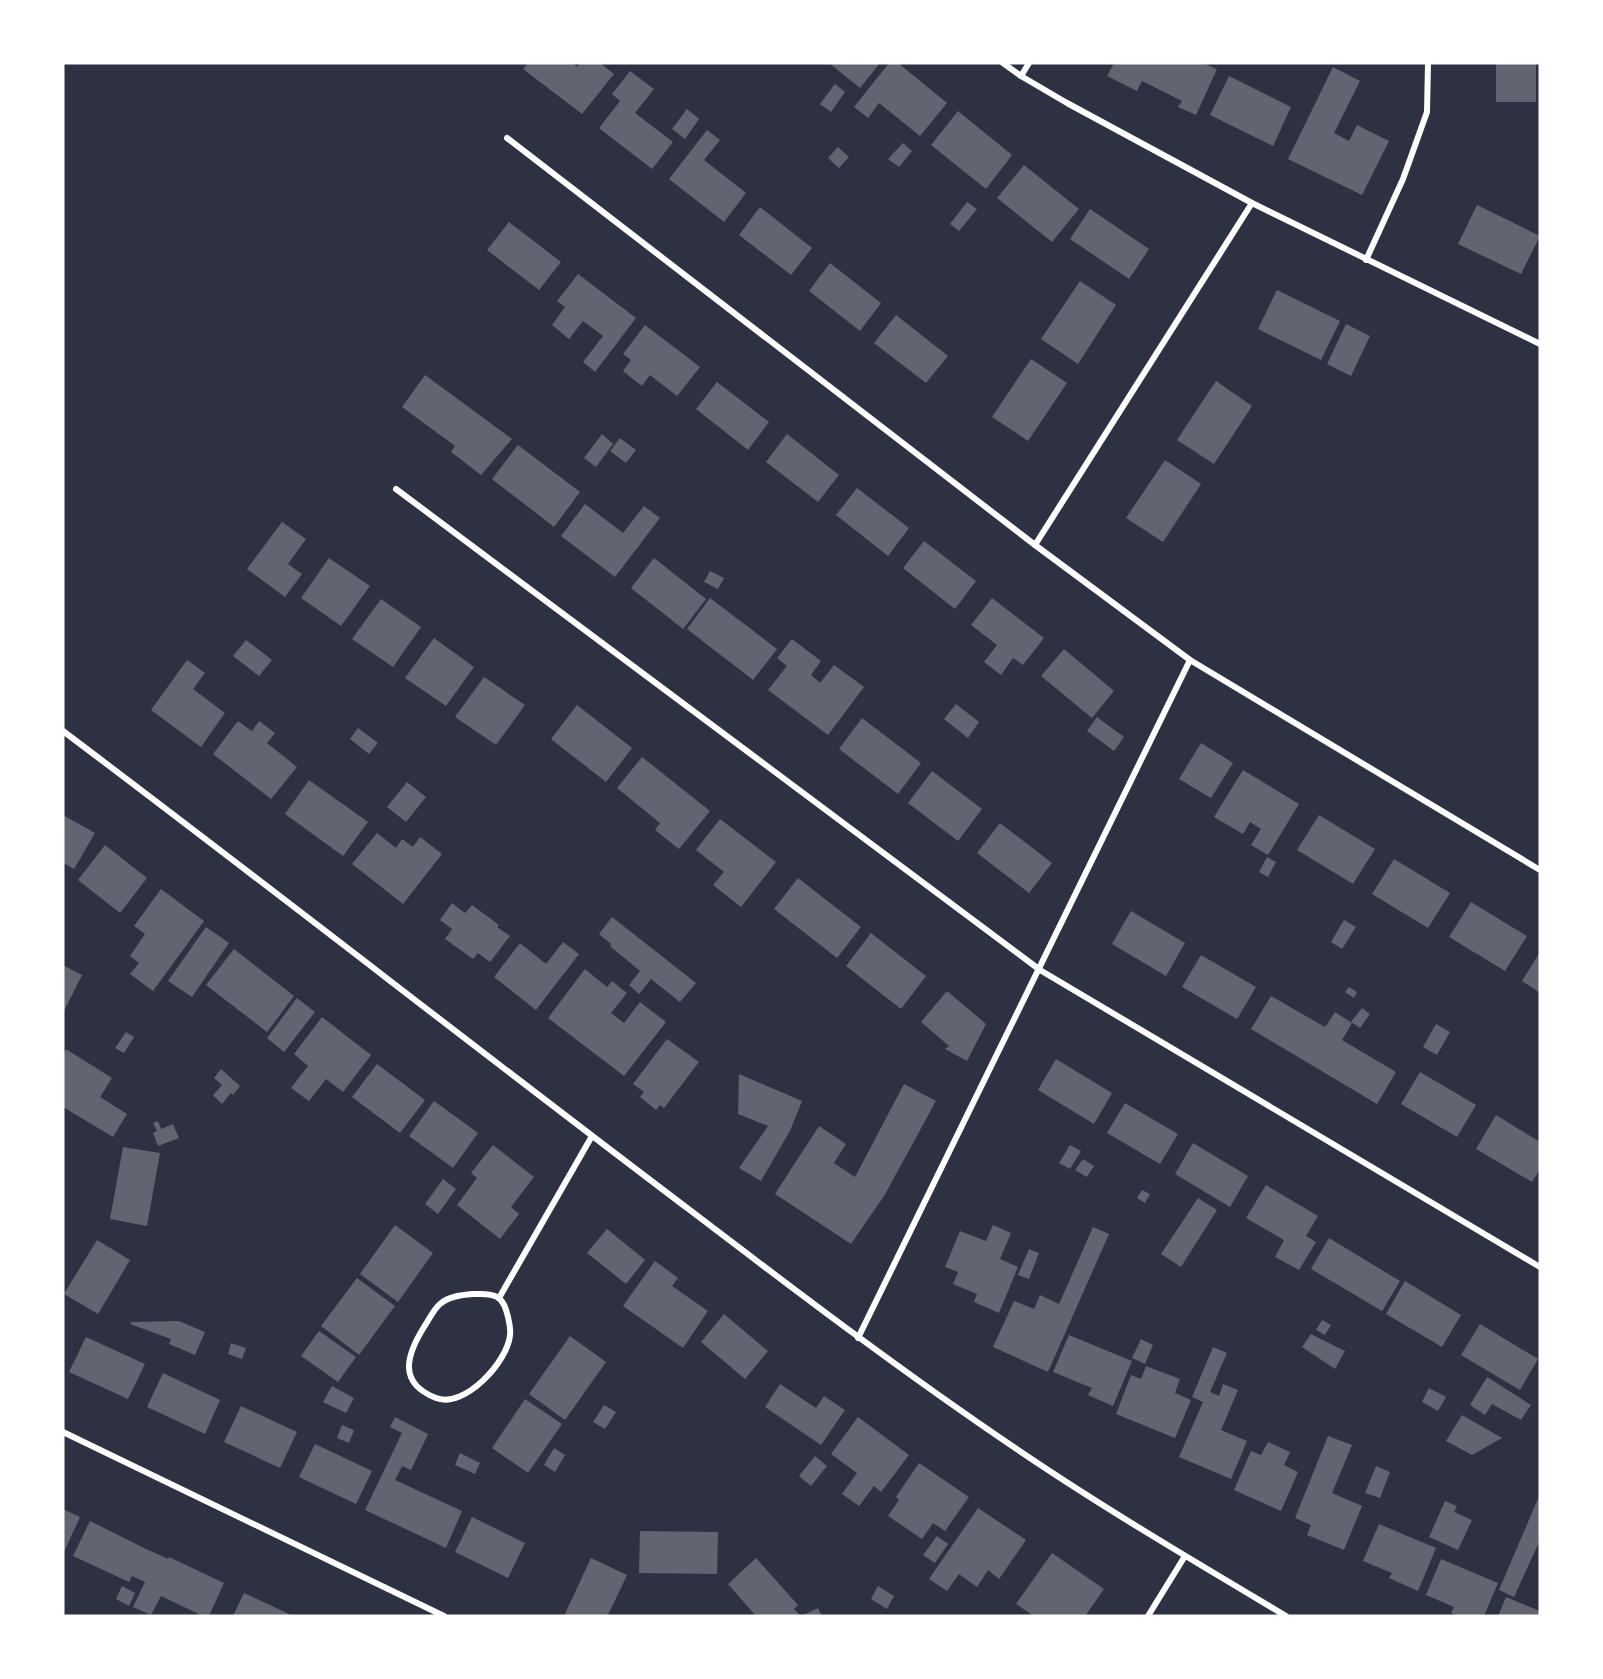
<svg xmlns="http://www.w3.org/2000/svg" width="1603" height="1679" font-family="'Titillium Web',sans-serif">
<rect width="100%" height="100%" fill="#2d3142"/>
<g fill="#626471">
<polygon points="528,63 573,63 577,67 580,63 600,63 614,74 582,114 523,69"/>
<polygon points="829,63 880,63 860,88"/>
<polygon points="889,63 898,63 947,103 920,136 879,103 868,118 854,107"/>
<polygon points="1114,63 1203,63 1217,69 1196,115 1178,107 1182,101 1142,81 1137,91 1107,76"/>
<rect x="1496" y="63" width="40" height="39"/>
<polygon points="1333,67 1360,81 1334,133 1349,141 1357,125 1389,141 1362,195 1288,159"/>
<polygon points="630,71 654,89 635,113 673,142 652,169 599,128 620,101 612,94"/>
<polygon points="1229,76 1291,107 1273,146 1210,115"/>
<polygon points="835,84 845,92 831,112 820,104"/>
<polygon points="687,109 699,119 685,139 672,129"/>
<polygon points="958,111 1012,155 986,189 931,145"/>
<polygon points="707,130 720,140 704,160 746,193 724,222 669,179"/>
<polygon points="903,143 912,151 899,167 888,159"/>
<polygon points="838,147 849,157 839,168 828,158"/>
<polygon points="1024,165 1079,209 1052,242 997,198"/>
<polygon points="967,202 977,209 959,231 950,224"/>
<polygon points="1477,205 1540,236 1521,274 1458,244"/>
<polygon points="760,207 812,248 791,275 739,235"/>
<polygon points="1090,209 1149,249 1129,279 1070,239"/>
<polygon points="509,222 561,262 539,290 487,250"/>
<polygon points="830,263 881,303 860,331 809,291"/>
<polygon points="578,274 636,318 595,372 583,362 603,336 583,321 569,339 552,325 565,307 557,301"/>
<polygon points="1080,281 1116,305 1078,364 1041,339"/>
<polygon points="1277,290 1340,321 1321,360 1258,329"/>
<polygon points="896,315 948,356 926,383 874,343"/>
<polygon points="1346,324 1370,336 1351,376 1327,364"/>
<polygon points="645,325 700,367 677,396 650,375 642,386 623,371 631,360 623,354"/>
<polygon points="1031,359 1067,383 1028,441 992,417"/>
<polygon points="425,375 512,439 481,475 451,452 455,446 402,407"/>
<polygon points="1216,381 1252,406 1214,464 1177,440"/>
<polygon points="717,382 769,422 748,450 696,409"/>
<polygon points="602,434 613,444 596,467 584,458"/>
<polygon points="787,434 839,475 818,502 766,462"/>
<polygon points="620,438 636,450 626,463 610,451"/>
<polygon points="518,445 580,492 554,527 492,479"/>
<polygon points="1165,460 1201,484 1163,542 1126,518"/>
<polygon points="857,488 909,528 888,556 836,515"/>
<polygon points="585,504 623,533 644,506 660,518 615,577 561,536"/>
<polygon points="282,522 306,539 288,564 302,574 285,597 247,569"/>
<polygon points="924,541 976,581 955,609 903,568"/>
<polygon points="329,558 370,586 341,626 301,598"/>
<polygon points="654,558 706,599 683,629 631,588"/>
<polygon points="710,571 724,578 718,589 704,582"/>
<polygon points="710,598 777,649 753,680 687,629"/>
<polygon points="992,598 1044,638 1023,665 1013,658 1001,675 984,662 997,645 971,625"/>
<polygon points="381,599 421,627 393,667 352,639"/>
<polygon points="434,638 474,667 446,706 405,678"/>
<polygon points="792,639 821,661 811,675 820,683 834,665 864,687 828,735 768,690 787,666 777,658"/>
<polygon points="246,640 272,660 259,676 233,656"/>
<polygon points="1064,649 1114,691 1092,718 1041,676"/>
<polygon points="187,660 205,673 193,689 225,713 201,747 151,710"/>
<polygon points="484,677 525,705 496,745 455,717"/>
<polygon points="956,704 979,722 968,738 944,719"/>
<polygon points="577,705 632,748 606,782 551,739"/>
<polygon points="1097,717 1124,737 1114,751 1087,731"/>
<polygon points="862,718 921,763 898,794 839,749"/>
<polygon points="238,721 252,731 259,721 275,733 267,743 297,767 271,799 213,754"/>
<polygon points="358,728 378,743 369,754 350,739"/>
<polygon points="1201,743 1233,763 1211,798 1179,779"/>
<polygon points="642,757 710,811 679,849 655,830 660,823 617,788"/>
<polygon points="1243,770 1299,804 1268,855 1251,845 1261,829 1250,822 1243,834 1214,817"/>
<polygon points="932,771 982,809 958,841 908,803"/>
<polygon points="309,780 368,822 343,856 285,814"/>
<polygon points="407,782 426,797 406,822 387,807"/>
<polygon points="63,815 95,833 74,869 63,863"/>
<polygon points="1319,815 1375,849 1353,884 1297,850"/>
<polygon points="720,819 776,862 741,907 713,885 724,872 696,850"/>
<polygon points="1000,823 1052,863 1029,893 977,853"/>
<polygon points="377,833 396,848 402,839 413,847 420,837 442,854 403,904 352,864"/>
<polygon points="105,845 147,878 120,913 78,880"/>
<polygon points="1267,857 1276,862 1268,877 1259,872"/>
<polygon points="1394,859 1450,893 1428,928 1372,894"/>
<polygon points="798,878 861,927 837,958 774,909"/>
<polygon points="161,889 204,921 153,991 130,974 139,963 130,956 145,934 134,926"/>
<polygon points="1471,902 1527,936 1505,971 1449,937"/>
<polygon points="452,903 465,913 472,905 499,925 497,927 510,936 490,962 478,953 473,959 445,939 452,929 440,920"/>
<polygon points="1131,911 1185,943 1166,976 1112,944"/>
<polygon points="612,917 696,983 680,1002 651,979 639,994 629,985 640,971 610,946 611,944 599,934"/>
<polygon points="1344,920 1356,927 1342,949 1331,942"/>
<polygon points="206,927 229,943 192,997 168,981"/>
<polygon points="871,933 926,976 901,1009 846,966"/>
<polygon points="563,942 579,954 536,1010 494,977 520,943 546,964"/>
<polygon points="234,949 294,996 267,1032 206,985"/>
<polygon points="1540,952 1540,993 1522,981"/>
<polygon points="1201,955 1256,987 1237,1019 1182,987"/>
<polygon points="63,965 82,975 63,1013"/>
<polygon points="585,969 607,987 612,981 627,993 611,1013 624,1023 640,1002 666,1022 624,1076 548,1018"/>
<polygon points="1349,987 1357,992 1354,998 1345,992"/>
<polygon points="947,991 986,1024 967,1061 945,1049 949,1046 921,1022"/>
<polygon points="1271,996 1325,1027 1335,1012 1352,1023 1342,1040 1396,1072 1377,1104 1251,1029"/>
<polygon points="297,998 315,1012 284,1052 267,1038"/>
<polygon points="1362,1008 1370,1014 1360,1028 1351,1022"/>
<polygon points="322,1017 371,1055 343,1092 326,1079 309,1101 291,1088 308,1066 294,1054"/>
<polygon points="1436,1024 1450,1032 1437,1055 1423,1047"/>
<polygon points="126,1032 134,1037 124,1053 115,1048"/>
<polygon points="667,1039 699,1062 664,1108 660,1105 656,1110 640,1097 644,1092 633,1084"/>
<polygon points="66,1049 112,1078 100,1097 127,1114 113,1137 63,1107 63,1055"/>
<polygon points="1056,1059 1112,1093 1094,1124 1038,1090"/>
<polygon points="377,1064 425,1100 400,1133 352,1097"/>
<polygon points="221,1069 240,1086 233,1095 231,1093 222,1104 213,1095 222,1085 214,1078"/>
<polygon points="1420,1072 1476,1105 1457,1137 1401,1104"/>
<polygon points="739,1074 802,1101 790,1131 761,1181 739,1168 768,1126 738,1114"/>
<polygon points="904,1084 936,1101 884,1196 851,1244 775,1194 819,1126 846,1144 834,1163 855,1177"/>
<polygon points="434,1101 478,1133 453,1168 409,1136"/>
<polygon points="1125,1103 1178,1134 1160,1164 1107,1133"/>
<polygon points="1496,1115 1540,1142 1540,1169 1532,1182 1476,1149"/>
<polygon points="158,1121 161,1129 173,1124 179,1138 158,1146 153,1133 157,1131 153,1123"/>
<polygon points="1193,1143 1248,1176 1230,1207 1175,1174"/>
<polygon points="493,1145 534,1177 511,1207 519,1214 500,1239 457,1205 477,1178 471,1173"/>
<polygon points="1070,1145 1081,1151 1070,1169 1059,1163"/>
<polygon points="123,1147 160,1153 147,1226 110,1219"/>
<polygon points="1083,1159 1094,1166 1087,1177 1075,1170"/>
<polygon points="443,1179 456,1189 438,1214 425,1204"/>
<polygon points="1266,1185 1318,1216 1306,1236 1316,1242 1299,1270 1275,1257 1284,1240 1246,1218"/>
<polygon points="1142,1190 1150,1194 1145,1203 1137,1198"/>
<polygon points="1198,1198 1217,1210 1181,1267 1161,1254"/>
<polygon points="395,1225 433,1253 398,1302 360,1274"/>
<polygon points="993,1225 1011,1233 1000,1259 1018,1267 999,1313 974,1302 977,1294 953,1284 958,1272 945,1267 960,1231 986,1241"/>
<polygon points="1093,1227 1109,1234 1048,1372 993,1347 1014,1301 1034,1309 1040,1295 1059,1304"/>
<polygon points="607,1229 645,1260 626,1284 587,1253"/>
<polygon points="1329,1238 1400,1281 1382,1311 1311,1269"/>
<polygon points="97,1240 130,1260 98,1314 64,1294"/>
<polygon points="1029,1249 1039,1253 1029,1279 1018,1275"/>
<polygon points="655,1261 678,1278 672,1286 708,1311 683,1348 623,1306"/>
<polygon points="357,1278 395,1306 359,1355 321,1326"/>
<polygon points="1405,1281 1461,1315 1442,1347 1386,1314"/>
<polygon points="724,1314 768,1351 745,1379 701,1342"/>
<polygon points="1322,1320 1331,1325 1325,1335 1316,1330"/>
<polygon points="179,1321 205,1332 195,1355 169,1344 171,1339 130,1324 132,1322"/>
<polygon points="1480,1324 1538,1359 1520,1390 1461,1355"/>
<polygon points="319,1331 356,1357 338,1382 301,1356"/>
<polygon points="1311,1334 1345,1351 1335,1369 1302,1347"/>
<polygon points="1069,1335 1132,1361 1113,1406 1088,1395 1092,1388 1053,1372"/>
<polygon points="570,1336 606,1362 565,1420 529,1394"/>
<polygon points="86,1337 145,1364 128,1399 69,1372"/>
<polygon points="1141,1339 1153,1345 1145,1364 1132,1358"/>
<polygon points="231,1343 246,1348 242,1359 228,1354"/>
<polygon points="1213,1347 1227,1353 1210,1392 1219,1396 1223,1384 1238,1390 1221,1430 1247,1441 1231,1479 1179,1457 1203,1402 1192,1397"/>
<polygon points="1146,1366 1180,1379 1175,1393 1191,1400 1175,1438 1116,1414 1131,1375 1141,1379"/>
<polygon points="163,1373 220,1400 205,1434 147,1407"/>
<polygon points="1487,1377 1531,1405 1521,1420 1492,1404 1485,1415 1470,1405"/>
<polygon points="780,1384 816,1408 824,1396 845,1410 821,1445 765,1407"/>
<polygon points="332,1386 354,1398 346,1413 323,1402"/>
<polygon points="1429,1388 1446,1397 1438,1411 1422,1402"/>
<polygon points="525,1399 562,1424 528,1473 492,1448"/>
<polygon points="604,1405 616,1412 605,1429 593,1422"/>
<polygon points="241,1406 297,1432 280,1468 224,1442"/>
<polygon points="1462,1415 1502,1438 1472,1455 1446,1441"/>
<polygon points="395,1417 428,1434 411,1470 402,1466 395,1480 462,1511 446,1548 365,1510 402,1433 390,1427"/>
<polygon points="858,1417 909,1455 881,1492 874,1486 859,1506 842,1494 857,1473 831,1454"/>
<polygon points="342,1425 354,1430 349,1443 337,1438"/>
<polygon points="1328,1436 1352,1445 1332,1493 1362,1506 1344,1550 1307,1535 1311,1525 1295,1518"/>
<polygon points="1268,1442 1290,1452 1284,1465 1298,1472 1281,1511 1234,1490 1251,1451 1261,1455"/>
<polygon points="315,1444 372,1471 356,1504 299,1477"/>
<polygon points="554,1448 565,1455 555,1472 544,1465"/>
<polygon points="460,1453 480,1463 475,1474 455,1465"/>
<polygon points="815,1456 827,1466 811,1486 799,1476"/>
<polygon points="919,1463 969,1497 945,1531 933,1523 922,1539 888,1516 899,1500 896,1497"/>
<polygon points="1376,1466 1390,1472 1380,1498 1365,1493"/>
<polygon points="1540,1494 1540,1540 1514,1597 1499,1590"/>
<polygon points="1445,1501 1457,1506 1454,1512 1472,1520 1458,1550 1429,1537"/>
<polygon points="978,1508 1026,1540 999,1579 988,1570 977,1587 959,1574 947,1591 929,1579"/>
<polygon points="63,1509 80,1517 63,1554"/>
<polygon points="472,1517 525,1543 508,1578 455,1552"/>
<polygon points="90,1521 144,1548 168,1559 169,1557 224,1583 209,1616 203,1616 161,1596 151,1615 133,1607 145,1582 132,1576 129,1582 73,1556"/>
<polygon points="1379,1524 1436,1548 1418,1591 1389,1578 1392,1573 1363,1561"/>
<polygon points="640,1531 718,1532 717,1574 639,1573"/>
<polygon points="937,1536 948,1544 935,1563 923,1555"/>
<polygon points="1052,1553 1104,1589 1085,1616 1030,1616 1031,1614 1016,1604"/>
<polygon points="591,1558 627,1575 610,1611 607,1616 564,1616"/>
<polygon points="756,1558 798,1605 794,1609 801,1616 756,1616 728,1584"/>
<polygon points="1441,1559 1498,1583 1484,1616 1458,1616 1451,1613 1454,1607 1426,1595"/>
<polygon points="122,1586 135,1593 129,1606 116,1599"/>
<polygon points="878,1586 894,1596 887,1609 871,1599"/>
<polygon points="244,1593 272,1606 293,1616 233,1616"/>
<polygon points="1506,1597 1540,1611 1540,1616 1498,1616"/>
<polygon points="818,1608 822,1616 801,1616"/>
</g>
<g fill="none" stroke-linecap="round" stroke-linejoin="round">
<g stroke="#fff" stroke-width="6">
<polyline points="1003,63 1021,76 1067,103 1252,203 1540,344"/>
<polyline points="1021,76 1029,63"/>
<polyline points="507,138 1035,545 1190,660 1540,870"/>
<polyline points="1366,260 1403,179 1427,112 1428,63"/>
<polyline points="396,489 1040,970 1540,1267"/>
<polyline points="1035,545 1252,203"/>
<path d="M63,731C265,883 464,1039 666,1192C783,1281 899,1370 1021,1452C1107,1510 1197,1563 1286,1616"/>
<path d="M474,1294C482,1294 491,1293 497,1297C504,1301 506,1309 508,1317C509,1322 511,1329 510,1335C508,1361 465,1409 436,1398C398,1383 406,1356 424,1327C429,1320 433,1310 440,1304C449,1296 463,1295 474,1294Z"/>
<polyline points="499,1298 592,1136"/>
<polyline points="858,1338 1190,660"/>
<polyline points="63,1432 444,1616"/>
<polyline points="1148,1616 1185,1556"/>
</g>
</g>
<rect width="1603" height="1679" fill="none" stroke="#ffffff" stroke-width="129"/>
</svg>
